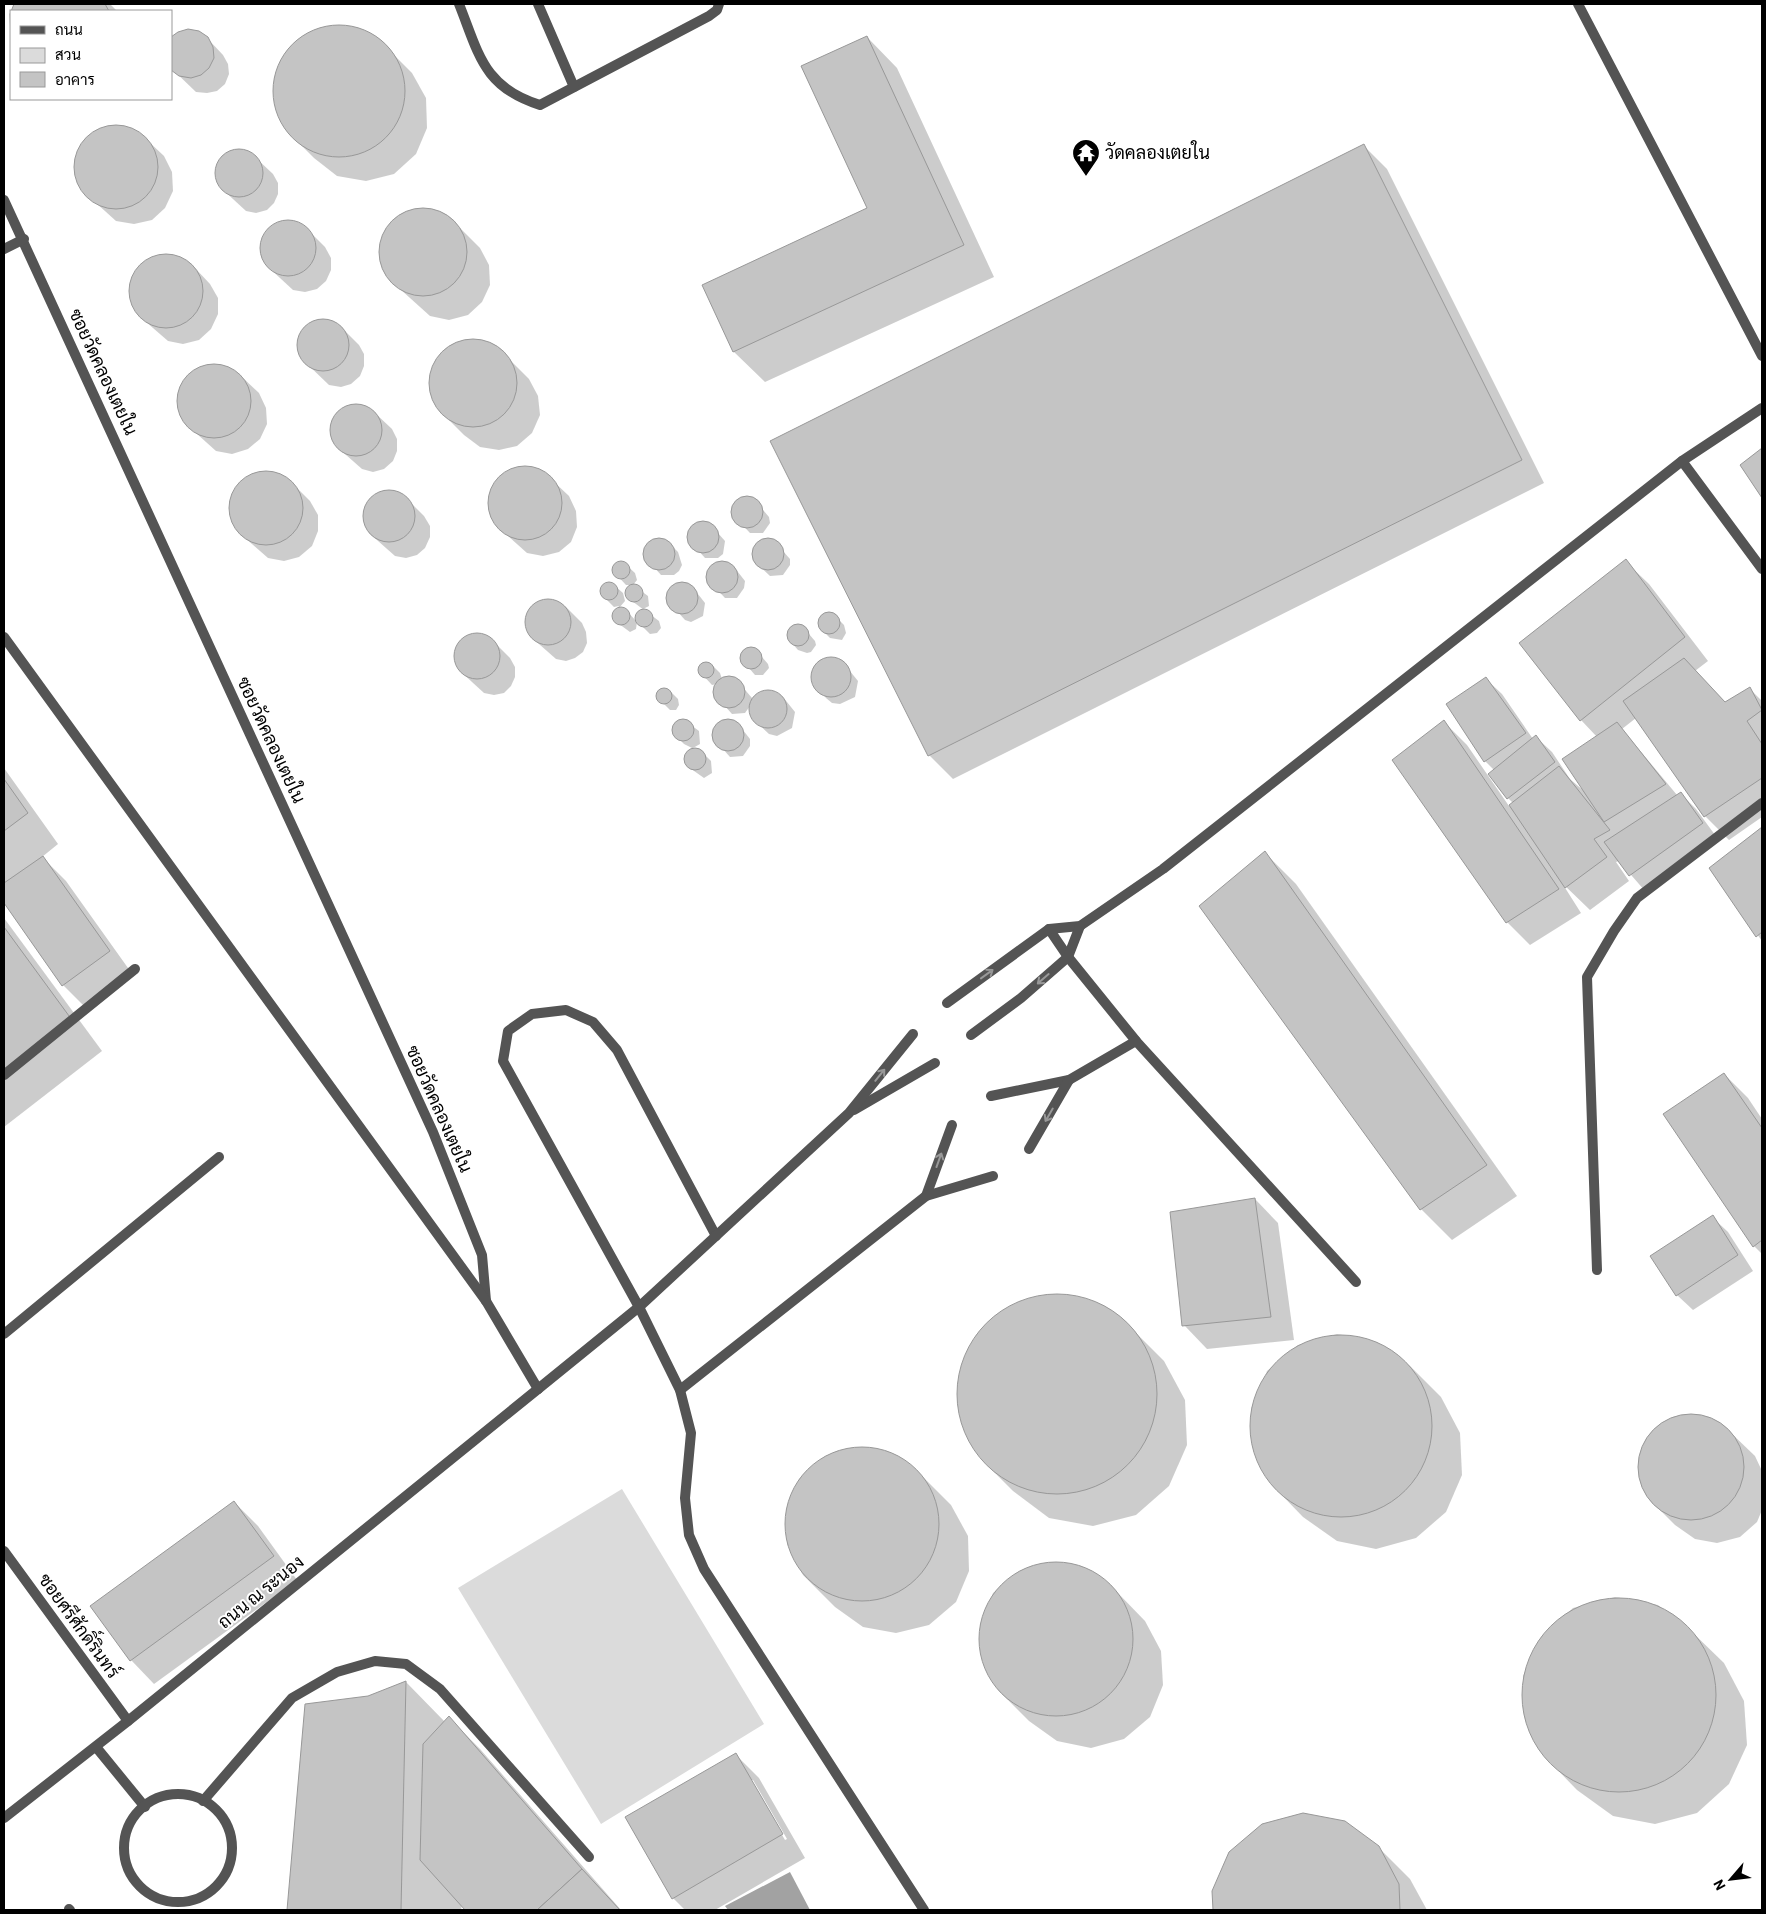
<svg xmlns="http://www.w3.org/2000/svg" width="1766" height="1914" font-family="Barlow,Sarabun,sans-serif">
<rect width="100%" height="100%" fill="#fff"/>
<polygon fill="#dbdbdb" points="622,1489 764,1724 601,1824 458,1588"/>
<polygon fill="#a2a2a2" points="790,1872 810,1910 728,1910 725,1906"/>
<g fill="#0003" fill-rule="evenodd">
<polygon points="15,4 110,4 117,11 12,11"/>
<polygon points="336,26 364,31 388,49 412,73 426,98 427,128 416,154 394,174 366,181 337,176 314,158 290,134 276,108 274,79 286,52 308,33"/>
<polygon points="867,37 897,68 994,277 765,382 734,352 704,285 869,209"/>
<polygon points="207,38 223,55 228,64 229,74 225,84 217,91 207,93 196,92 171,68"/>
<polygon points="114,125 132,129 147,140 164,156 172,172 173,191 165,208 152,220 134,224 116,221 85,193 76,177 75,159 83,142 96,130"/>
<polygon points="1364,146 1387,169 1544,483 953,779 929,755"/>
<polygon points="238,149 248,151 256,158 273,174 278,183 278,194 274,203 267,210 256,213 246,211 221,188 216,179 216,169 220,159 228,152"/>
<polygon points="421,209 440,212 456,224 480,248 489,265 490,285 482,302 468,315 449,320 430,316 390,280 381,263 380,244 388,227 403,214"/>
<polygon points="287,221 298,223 309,231 325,247 331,258 331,270 326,281 317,289 305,292 293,290 267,266 261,255 261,243 266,232 275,224"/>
<polygon points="164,255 180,258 194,267 210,284 218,298 218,314 211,329 199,340 183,344 168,341 138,315 131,301 130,285 136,270 149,259"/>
<polygon points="322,319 333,321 342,328 359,345 364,354 364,366 360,376 351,384 341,387 329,385 304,361 298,352 298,340 303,329 311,322"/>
<polygon points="471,340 490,343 505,355 529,379 538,396 540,415 532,433 517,446 499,450 480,447 464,435 440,411 431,394 430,375 438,357 452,345"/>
<polygon points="213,364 229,367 242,377 259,393 266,408 267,424 260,439 248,449 232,454 216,451 187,425 179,410 179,394 185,379 197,368"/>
<polygon points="355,404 366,406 375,413 392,429 397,439 397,451 393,461 384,469 373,472 362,469 337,447 331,436 331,425 335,415 344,407"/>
<polygon points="523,467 539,470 552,480 569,496 576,511 577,527 571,542 559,552 543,556 527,553 498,527 490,513 490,497 496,482 508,472"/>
<polygon points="265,472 281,475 294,485 310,501 318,515 318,531 312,546 299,557 284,561 268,558 238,532 231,518 230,502 237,487 249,476"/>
<polygon points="387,491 399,493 408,500 424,516 430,526 430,537 425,548 417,555 406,558 395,556 369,533 364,523 364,512 368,501 377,494"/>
<polygon points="753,498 769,517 770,523 763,533 750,533 733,515 733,509 741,499"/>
<polygon points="709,523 725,541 723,554 718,558 705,558 689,540 688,534 696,524"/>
<polygon points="658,539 670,544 678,552 682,565 679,571 674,575 661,575 645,557 644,551 652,541"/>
<polygon points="761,541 774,541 790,559 790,565 783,575 770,576 757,564 753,552"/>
<polygon points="1625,561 1649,584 1708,661 1695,671 1726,703 1750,689 1762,701 1762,817 1729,840 1705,816 1636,718 1622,729 1677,795 1680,793 1696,809 1718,839 1645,891 1619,861 1616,862 1629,881 1590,910 1562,883 1581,913 1530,945 1507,922 1444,722 1467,745 1509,806 1513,803 1508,798 1494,770 1485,761 1486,679 1502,694 1533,739 1536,737 1552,752 1570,779 1585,792 1597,737 1581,720"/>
<polygon points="721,562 734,567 745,581 744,588 737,598 725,598 708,580 710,568"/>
<polygon points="617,563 624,563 635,573 637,580 633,585 648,596 649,606 643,609 659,621 661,628 657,633 650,634 639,623 638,613 644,610 628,598 628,588 633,585 626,585 614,572"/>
<polygon points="608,583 615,586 623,593 625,601 619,608 624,608 637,622 636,629 630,632 615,621 613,614 619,606 614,607 603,596 601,589"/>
<polygon points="681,584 694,589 705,603 703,616 691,622 685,620 669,602 671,590"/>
<polygon points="547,600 557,602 566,607 582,623 586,632 587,643 583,652 575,658 566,661 556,659 531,637 527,628 526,618 531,609 538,602"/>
<polygon points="828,613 836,617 844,625 846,633 842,640 830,638 822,630 821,617"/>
<polygon points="802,626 815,641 816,645 811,652 807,653 798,650 791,642 788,633 793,627"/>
<polygon points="476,634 486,636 494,642 510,658 515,667 515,677 511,686 504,693 494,695 484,693 460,671 455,662 455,652 459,643 466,637"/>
<polygon points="746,649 755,649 768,664 769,668 763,675 755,675 742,660 741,656"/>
<polygon points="830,659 845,665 858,681 855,697 840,704 832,703 826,698 813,682 813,674 816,666"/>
<polygon points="703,664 712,665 720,673 722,679 735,678 752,698 768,690 783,697 795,712 792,728 777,736 769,734 755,721 751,713 750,706 745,713 732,714 715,695 717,684 712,685 700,672"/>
<polygon points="661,689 670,691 678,699 679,705 676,710 670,710 658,698"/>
<polygon points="683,719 699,731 700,744 693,748 703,753 711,761 712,773 704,778 687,766 687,753 694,749 684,744 676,736 675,724"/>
<polygon points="727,720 739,725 750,739 750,746 743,756 730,757 714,739 713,733 721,722"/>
<polygon points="4,768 58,844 42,857 66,881 133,975 87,1009 63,985 4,901"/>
<polygon points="1762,829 1762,941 1710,869"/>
<polygon points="1265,853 1296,884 1517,1196 1452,1240 1421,1209"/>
<polygon points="4,918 102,1051 4,1127"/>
<polygon points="1724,1074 1748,1098 1762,1119 1762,1254 1754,1246"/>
<polygon points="1255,1199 1278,1223 1294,1340 1207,1349 1184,1325"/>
<polygon points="1712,1217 1728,1232 1753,1271 1693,1310 1677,1295"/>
<polygon points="1053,1294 1096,1303 1132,1329 1164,1361 1185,1400 1187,1445 1169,1486 1136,1515 1093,1526 1049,1518 1013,1491 982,1460 961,1420 959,1376 976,1335 1010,1306"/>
<polygon points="1337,1334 1377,1342 1410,1366 1441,1397 1460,1433 1462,1475 1446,1512 1416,1538 1376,1549 1337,1541 1303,1517 1272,1485 1253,1449 1251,1409 1267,1371 1298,1345"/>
<polygon points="1689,1415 1711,1419 1730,1432 1755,1456 1762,1471 1762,1510 1757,1522 1740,1537 1717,1543 1695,1539 1675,1525 1651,1501 1640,1480 1640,1457 1649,1436 1666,1421"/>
<polygon points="859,1447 892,1454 920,1474 951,1505 968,1536 969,1571 956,1602 929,1625 896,1633 863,1627 835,1607 803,1575 787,1544 786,1510 799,1479 825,1456"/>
<polygon points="234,1502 258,1526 297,1580 154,1684 131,1660"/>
<polygon points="1052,1562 1086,1569 1114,1589 1145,1621 1161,1651 1163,1685 1150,1717 1124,1739 1091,1748 1057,1741 1029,1721 998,1690 982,1659 980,1625 993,1593 1019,1571"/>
<polygon points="1615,1597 1658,1605 1692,1632 1724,1663 1744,1701 1747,1745 1729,1784 1697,1813 1655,1824 1613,1816 1577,1790 1546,1758 1525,1720 1523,1676 1541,1637 1573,1608"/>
<polygon points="406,1682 445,1722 449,1718 480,1749 621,1910 467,1910 462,1905 461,1910 289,1910 306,1705 369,1697"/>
<path d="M735,1754L759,1778L805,1858L715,1910H685L673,1898ZM750,1780H753L787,1839L785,1840Z"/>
<polygon points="1378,1847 1410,1879 1427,1910 1214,1910 1214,1891"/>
</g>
<g fill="#c4c4c4" stroke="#989898">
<polygon points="14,4 105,4 109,11 11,11 11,37 10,14"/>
<circle cx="339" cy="91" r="66"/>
<polygon points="188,29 199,31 208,37 213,47 214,58 209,68 201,75 191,78 179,76 171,70 171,37 178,32"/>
<polygon points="867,36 964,245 733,352 702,285 867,208 801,66"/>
<circle cx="116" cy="167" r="42"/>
<polygon points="1364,144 1522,460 928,756 770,441"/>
<circle cx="239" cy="173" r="24"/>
<circle cx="423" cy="252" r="44"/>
<circle cx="288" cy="248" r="28"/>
<circle cx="166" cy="291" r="37"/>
<circle cx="323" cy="345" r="26"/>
<circle cx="473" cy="383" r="44"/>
<circle cx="214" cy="401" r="37"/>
<circle cx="356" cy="430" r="26"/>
<polygon points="1762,448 1762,498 1740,465"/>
<circle cx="525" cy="503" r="37"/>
<circle cx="266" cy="508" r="37"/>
<circle cx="389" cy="516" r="26"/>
<circle cx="747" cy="512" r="16"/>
<circle cx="703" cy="537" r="16"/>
<circle cx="659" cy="554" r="16"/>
<circle cx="768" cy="554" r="16"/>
<polygon points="1626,559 1685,637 1580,721 1519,643"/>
<circle cx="621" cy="570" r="9"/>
<circle cx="722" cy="577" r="16"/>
<circle cx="609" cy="591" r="9"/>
<circle cx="682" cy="598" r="16"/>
<circle cx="634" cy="593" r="9"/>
<circle cx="548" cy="622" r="23"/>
<circle cx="621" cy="616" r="9"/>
<circle cx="644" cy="618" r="9"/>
<circle cx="829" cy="623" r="11"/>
<circle cx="798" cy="635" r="11"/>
<circle cx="477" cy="656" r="23"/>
<circle cx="751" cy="658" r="11"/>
<circle cx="831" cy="677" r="20"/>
<polygon points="1684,658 1725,702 1750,687 1762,710 1747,721 1762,744 1762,778 1704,817 1623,701"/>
<circle cx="706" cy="670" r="8"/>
<circle cx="729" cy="692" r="16"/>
<polygon points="1486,677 1526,733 1484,762 1446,704"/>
<circle cx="664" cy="696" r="8"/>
<circle cx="768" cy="709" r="19"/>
<circle cx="683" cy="730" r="11"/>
<circle cx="728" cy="735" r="16"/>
<polygon points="1444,720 1559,889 1506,923 1392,760"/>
<polygon points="1617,722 1666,784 1604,822 1562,759"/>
<polygon points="1536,735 1555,762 1507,799 1488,774"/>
<circle cx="695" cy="759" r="11"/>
<polygon points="1559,766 1610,830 1594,839 1607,857 1565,888 1509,805"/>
<polygon points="4,779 28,813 4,831"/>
<polygon points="1681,792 1703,823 1629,876 1604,842"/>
<polygon points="1762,827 1762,932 1756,937 1709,868"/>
<polygon points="1265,851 1487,1165 1420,1210 1199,906"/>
<polygon points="43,856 110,951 62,986 4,903 4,883"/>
<polygon points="4,927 72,1020 4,1072"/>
<polygon points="1724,1073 1762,1128 1762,1240 1753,1247 1663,1114"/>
<polygon points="1255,1198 1271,1317 1182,1326 1170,1212"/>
<polygon points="1713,1215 1738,1255 1676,1296 1650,1256"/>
<circle cx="1057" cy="1394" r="100"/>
<circle cx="1341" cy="1426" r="91"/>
<circle cx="1691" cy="1467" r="53"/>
<circle cx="862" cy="1524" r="77"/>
<polygon points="234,1501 274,1556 130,1661 90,1606"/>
<circle cx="1056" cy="1639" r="77"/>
<circle cx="1619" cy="1695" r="97"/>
<polygon points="406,1681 401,1910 287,1910 305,1704 368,1696"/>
<polygon points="449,1716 582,1869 537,1910 465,1910 420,1860 423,1744"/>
<polygon points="736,1753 783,1834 672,1899 625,1817"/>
<polygon points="1303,1813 1345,1821 1379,1846 1399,1884 1400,1910 1213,1910 1212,1891 1229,1852 1262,1824"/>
<polygon points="582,1869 620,1910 537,1910"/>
</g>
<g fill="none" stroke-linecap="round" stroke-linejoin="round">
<g stroke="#545454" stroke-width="10">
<path d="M459,4C479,54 483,87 540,105L709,16L717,10L719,4"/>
<polyline points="538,4 574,87"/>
<polyline points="1578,4 1762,356"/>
<polyline points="1682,461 1762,569"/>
<polyline points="1049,929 1068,957 1136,1041 1356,1282"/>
<polyline points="947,1003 1049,929 1080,926 1163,869 1682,461 1762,408"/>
<polyline points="971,1035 1021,998 1068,957 1080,926"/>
<polyline points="991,1096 1069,1080 1136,1041"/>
<polyline points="854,1110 935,1063"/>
<polyline points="1029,1149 1069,1080"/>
<polyline points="926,1196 952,1125"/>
<polyline points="716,1236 617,1050 593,1022 566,1010 532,1014 508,1031 503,1061 639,1307 680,1390 691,1433 685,1498 689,1535 704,1569 924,1910"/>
<polyline points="1597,1270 1587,977 1614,931 1637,898 1762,803"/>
<polyline points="538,1389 639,1307 849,1113 913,1034"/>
<polyline points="680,1390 926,1196 993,1176"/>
<polyline points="96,1747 145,1807"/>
<circle cx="178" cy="1848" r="54"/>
<polyline points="203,1801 292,1698 337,1672 375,1661 406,1664 440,1689 589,1857"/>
<polyline points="69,1909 70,1910"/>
</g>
<g stroke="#545454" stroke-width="10">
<polyline points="4,200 433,1132 482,1255 486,1301"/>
<polyline points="4,249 24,239"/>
<polyline points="4,637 486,1301 538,1389"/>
<polyline points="4,1075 135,969"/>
<polyline points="4,1334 219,1157"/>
<polyline points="4,1551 128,1721"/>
</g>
<polyline stroke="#545454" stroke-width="10" points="4,1818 128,1721 538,1389"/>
</g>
<defs><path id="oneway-shaft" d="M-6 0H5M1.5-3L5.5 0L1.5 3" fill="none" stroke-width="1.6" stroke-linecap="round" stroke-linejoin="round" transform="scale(1.25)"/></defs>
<g stroke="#989898">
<use href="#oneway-shaft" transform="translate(987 974) rotate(-36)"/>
<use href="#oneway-shaft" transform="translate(1043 979) rotate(139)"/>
<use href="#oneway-shaft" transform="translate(880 1075) rotate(-51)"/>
<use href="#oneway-shaft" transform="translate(1049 1115) rotate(120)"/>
<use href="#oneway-shaft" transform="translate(939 1160) rotate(-70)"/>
</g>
<defs>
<symbol id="temple-pin" viewBox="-11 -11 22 30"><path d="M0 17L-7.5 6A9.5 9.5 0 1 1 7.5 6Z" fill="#000" stroke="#fff"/><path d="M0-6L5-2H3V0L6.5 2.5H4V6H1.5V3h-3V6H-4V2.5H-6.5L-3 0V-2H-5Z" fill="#fff"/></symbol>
</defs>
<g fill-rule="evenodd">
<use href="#temple-pin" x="1070" y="137" width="32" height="43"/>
</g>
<g text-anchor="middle" stroke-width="4" stroke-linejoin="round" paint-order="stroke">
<g font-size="18" fill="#000" stroke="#fff" text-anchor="start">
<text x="1105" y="159">วัดคลองเตยใน</text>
</g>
<g font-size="18" fill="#000" stroke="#fff">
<text transform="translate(103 372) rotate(65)" y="6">ซอยวัดคลองเตยใน</text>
<text transform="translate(271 740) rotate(65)" y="6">ซอยวัดคลองเตยใน</text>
<text transform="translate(439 1109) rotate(66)" y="6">ซอยวัดคลองเตยใน</text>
<text transform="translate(261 1592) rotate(-39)" y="6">ถนน ณ ระนอง</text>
<text transform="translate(79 1626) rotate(54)" y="6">ซอยศรีศักดิ์รินทร์</text>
</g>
</g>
<rect width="1766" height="1914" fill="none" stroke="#000000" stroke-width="10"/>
<rect x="10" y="10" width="162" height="90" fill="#ffffff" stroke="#999999"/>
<rect x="20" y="26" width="25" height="8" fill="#545454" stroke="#999999"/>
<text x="55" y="35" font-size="15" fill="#000000">ถนน</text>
<rect x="20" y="48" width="25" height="15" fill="#dbdbdb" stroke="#999999"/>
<text x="55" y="60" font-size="15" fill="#000000">สวน</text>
<rect x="20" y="72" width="25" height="15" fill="#c4c4c4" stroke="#999999"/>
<text x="55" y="85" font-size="15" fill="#000000">อาคาร</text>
<g transform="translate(1731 1879) rotate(242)" stroke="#ffffff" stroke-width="4" paint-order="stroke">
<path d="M0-4L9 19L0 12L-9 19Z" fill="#000000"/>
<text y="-8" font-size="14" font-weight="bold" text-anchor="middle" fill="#000000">N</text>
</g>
</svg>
